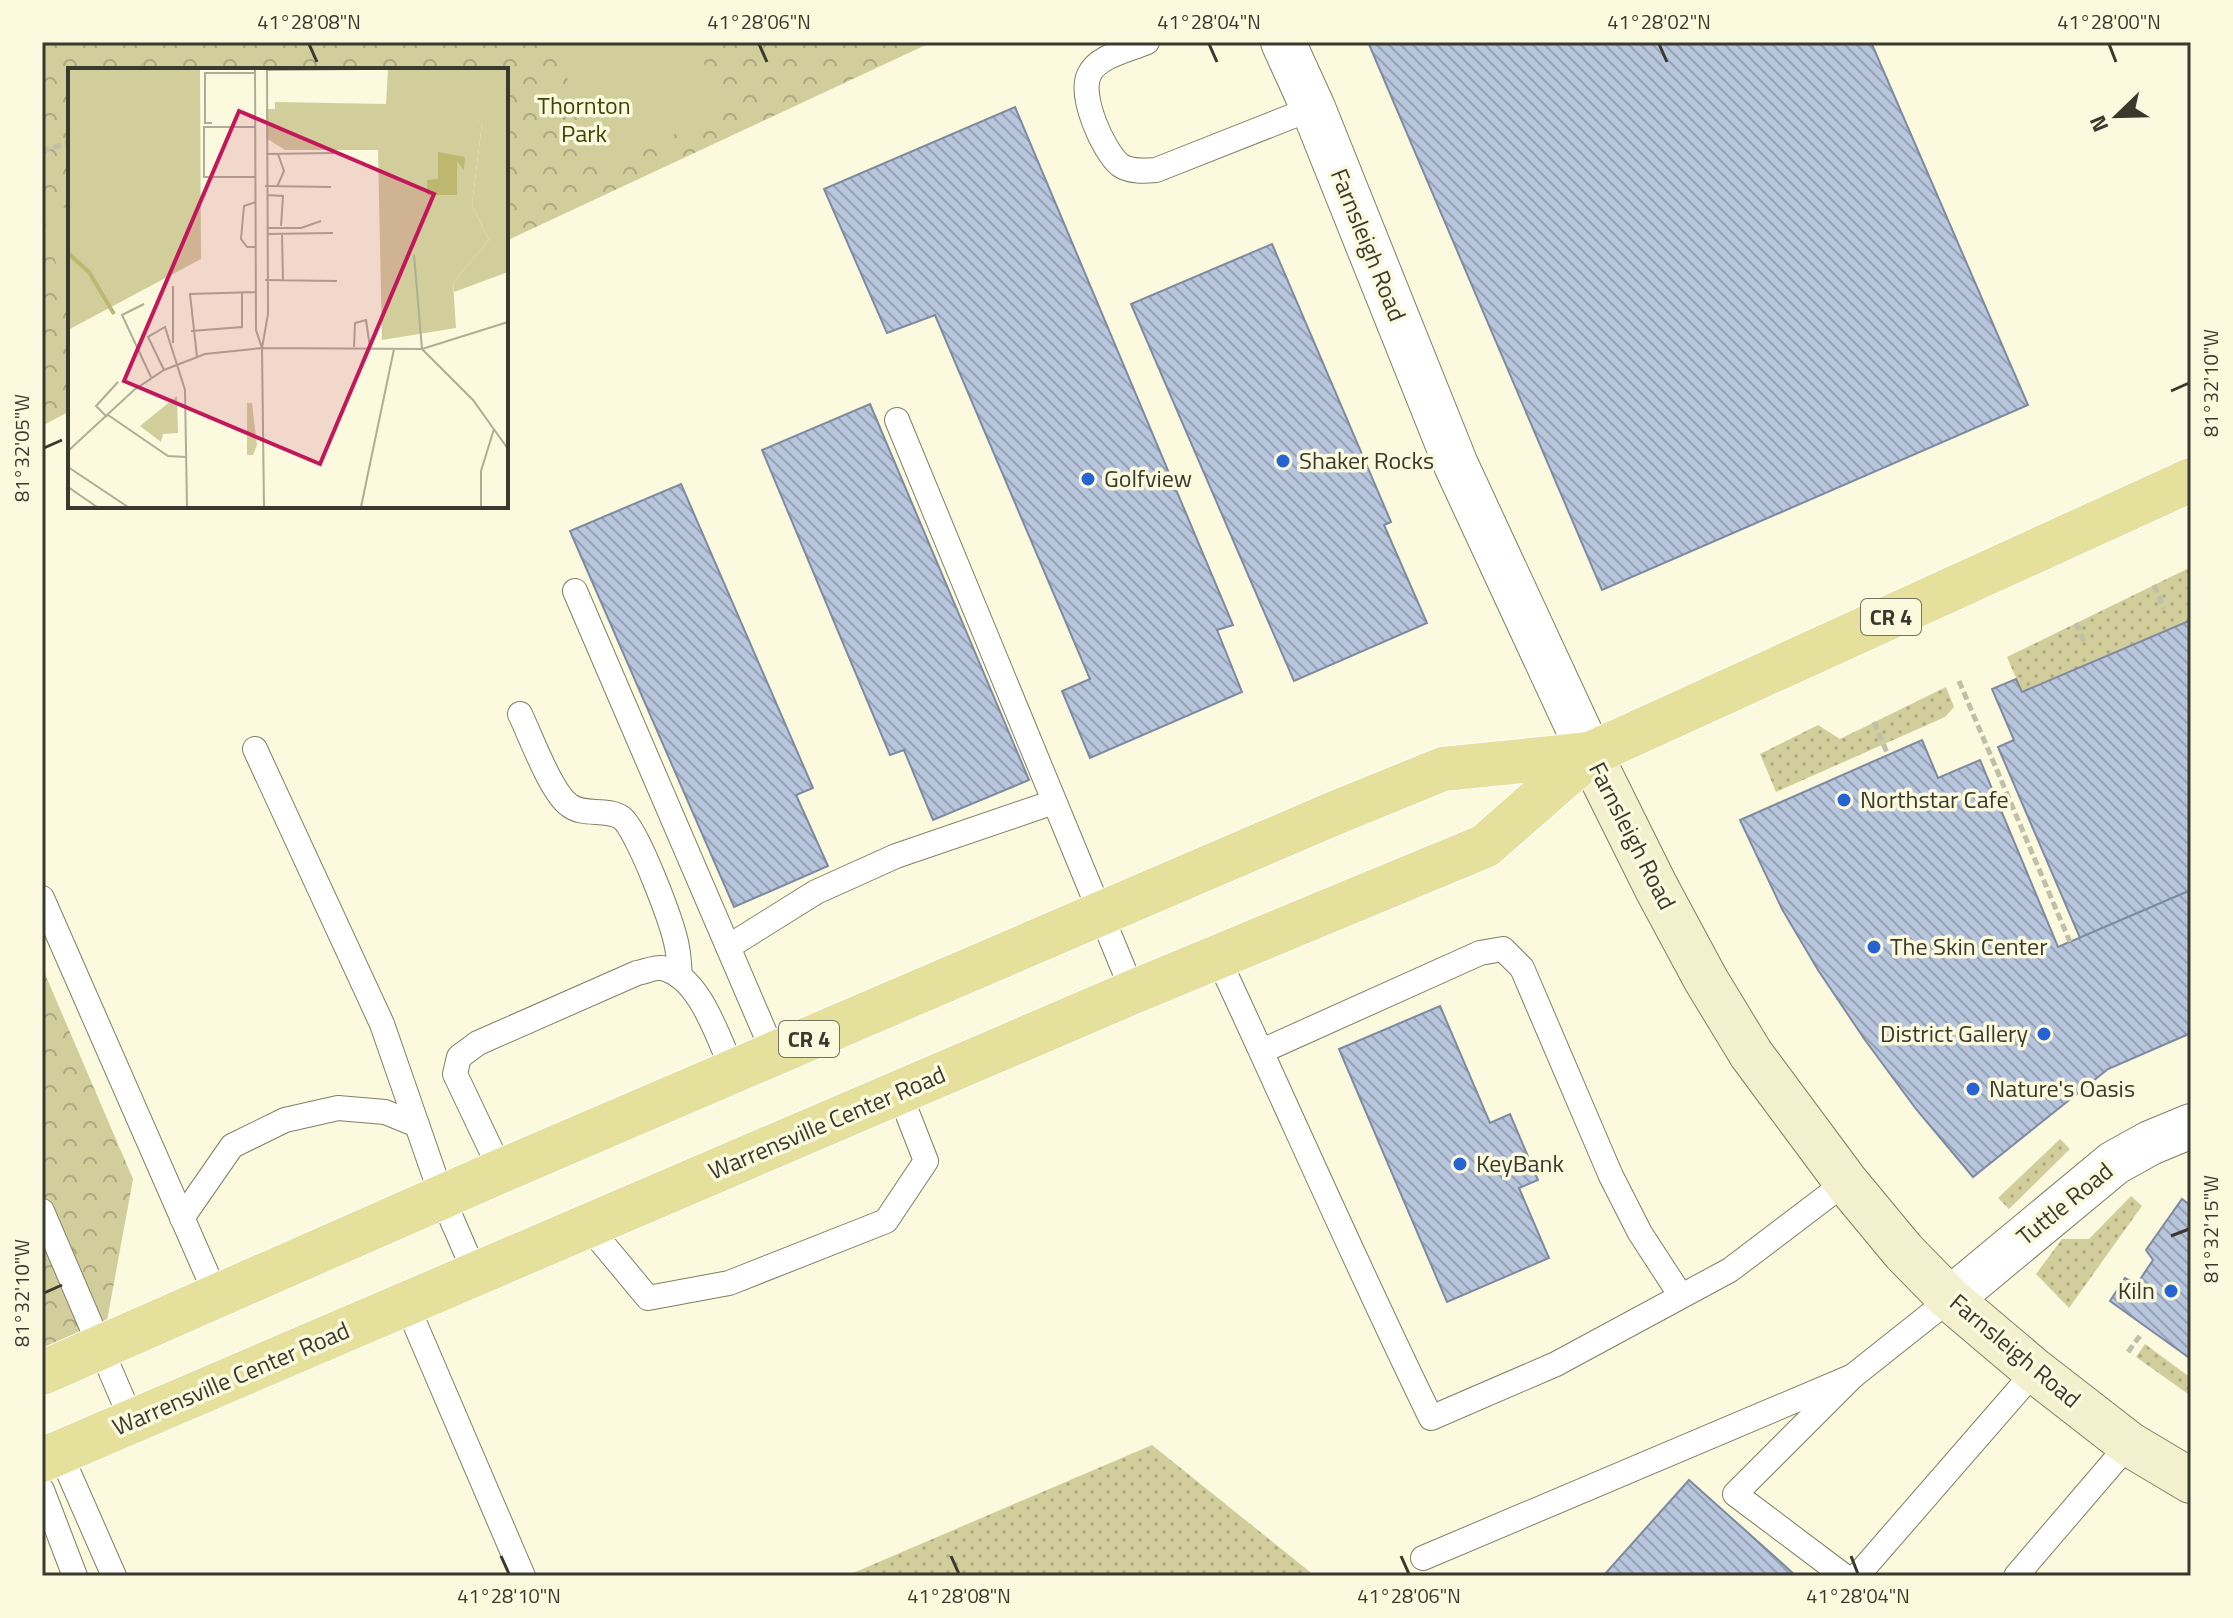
<svg xmlns="http://www.w3.org/2000/svg" width="2233" height="1618" font-family="'Titillium Web',sans-serif">
<defs>
<pattern id="grass-dots" width="8" height="8" patternUnits="userSpaceOnUse" patternTransform="scale(2)"><rect width="8" height="8" fill="#d2ce9c"/><path d="M2 2h.1M6 6h.1" fill="none" stroke="#aba880" stroke-width="1.8" stroke-linecap="round"/></pattern>
<pattern id="park-crowns" width="20" height="18" patternUnits="userSpaceOnUse" patternTransform="scale(2)"><rect width="20" height="18" fill="#d2ce9c"/><path d="M2 6a3 3 0 1 1 6 0M12 15a3 3 0 1 1 6 0" fill="none" stroke="#aba880"/></pattern>
<pattern id="building-back-hatch" width="6" height="6" patternUnits="userSpaceOnUse" patternTransform="scale(2)"><rect width="6" height="6" fill="#b8c6dd"/><path d="M-1 5l2 2M0 0l6 6M5-1l2 2" fill="none" stroke="#97a2b4"/></pattern>
</defs>
<rect width="100%" height="100%" fill="#fbfade"/>
<g fill="url(#grass-dots)">
<polygon points="2191,567 2191,620 2022,692 2007,657"/>
<polygon points="1946,687 1954,707 1945,717 1776,792 1760,754 1818,725 1840,739"/>
<polygon points="2060,1139 2070,1149 2009,1209 1998,1198"/>
<polygon points="2131,1196 2142,1206 2069,1308 2036,1274 2062,1239 2089,1239"/>
<polygon points="2145,1344 2191,1378 2191,1396 2136,1357"/>
<polygon points="1152,1445 1315,1576 846,1576"/>
</g>
<g fill="url(#park-crowns)">
<polygon points="42,42 932,42 506,241 506,70 70,70 70,411 42,426"/>
<polygon points="42,967 133,1179 102,1348 42,1373"/>
</g>
<g fill="#d2ce9c">
<polygon points="552,42 695,42 725,113 604,164"/>
<polygon points="70,206 70,296 65,297 43,215"/>
</g>
<g fill="url(#building-back-hatch)" stroke="#7d8a9f" stroke-width="2">
<polygon points="1368,42 1871,42 2028,405 1602,590"/>
<polygon points="1015,107 1233,625 1217,630 1242,692 1090,758 1062,691 1090,679 935,315 887,333 824,189"/>
<polygon points="1272,244 1391,522 1384,525 1427,623 1294,681 1131,304"/>
<polygon points="870,404 1029,780 933,820 904,750 890,755 762,450"/>
<polygon points="681,484 813,788 796,795 828,866 734,907 570,531"/>
<polygon points="2191,620 2191,890 2080,938 1998,747 2014,740 1992,689 2016,679 2022,692"/>
<polygon points="1922,740 1938,778 1980,760 2058,947 2191,890 2191,1033 2108,1069 1973,1177 1916,1109 1865,1040 1818,970 1782,909 1740,820"/>
<polygon points="1440,1006 1490,1123 1510,1114 1538,1180 1519,1188 1549,1258 1447,1302 1339,1049"/>
<polygon points="2182,1199 2191,1206 2191,1359 2110,1301 2125,1278 2137,1284 2153,1260 2146,1250"/>
<polygon points="1689,1480 1784,1565 1796,1576 1604,1575"/>
</g>
<g fill="none" stroke-linecap="round" stroke-linejoin="round">
<defs>
<g id="lane">
<path d="M1147,42C1129,50 1097,56 1089,75C1079,96 1103,151 1120,165C1130,172 1145,171 1156,170L1313,108"/>
<polyline points="897,420 1133,992"/>
<polyline points="575,591 774,1054"/>
<path d="M520,714C531,737 551,792 569,805C584,817 606,807 622,818C638,831 673,924 677,947C679,956 679,967 680,977"/>
<polyline points="255,749 382,1024 442,1197 475,1273"/>
<polyline points="42,898 217,1297"/>
<polyline points="728,947 816,892 896,856 1054,802"/>
<path d="M1217,956C1289,1110 1356,1265 1431,1418L1556,1364L1730,1270L1846,1182"/>
<polyline points="1262,1051 1480,953 1503,949 1522,968 1611,1176 1640,1233 1681,1296"/>
<path d="M501,1171L455,1074L459,1057L478,1043L637,973C644,972 655,967 662,968C700,976 719,1040 733,1071"/>
<polyline points="42,1211 132,1421"/>
<polyline points="182,1218 232,1146 285,1120 338,1108 385,1112 417,1125"/>
<polyline points="588,1226 648,1298 729,1283 886,1221 926,1161 899,1092"/>
<polyline points="406,1303 523,1576"/>
<polyline points="60,1453 114,1576"/>
<polyline points="42,1490 75,1576"/>
<polyline points="1423,1558 1853,1376"/>
<polyline points="1844,1576 1735,1494 1853,1376 1950,1299"/>
<polyline points="1857,1576 2035,1371"/>
<polyline points="2016,1576 2129,1444"/>
</g>
<g id="street">
<polyline points="1283,42 1313,108 1456,465 1590,754"/>
<polyline points="1950,1299 2114,1163 2150,1143 2191,1126"/>
</g>
<polyline id="secondary" points="1590,754 1656,887 1706,980 1751,1054 1846,1182 1904,1252 1950,1299 2035,1371 2129,1444 2191,1481"/>
<g id="primary">
<polyline points="42,1373 501,1171 1335,813 1443,769 1590,754"/>
<polyline points="42,1460 1133,992 1485,846 1590,754 2191,480"/>
</g>
</defs>
<use href="#lane" stroke="#807e65" stroke-width="26"/>
<use href="#street" stroke="#807e65" stroke-width="46"/>
<use href="#secondary" stroke="#807e65" stroke-width="46"/>
<use href="#primary" stroke="#fff" stroke-width="46"/>
<g stroke="#c0bfa9" stroke-width="5" stroke-dasharray="8 4" stroke-linecap="butt">
<polyline points="137,70 147,63"/>
<polyline points="42,151 70,142"/>
<polyline points="2154,585 2164,609"/>
<polyline points="2076,623 2085,643"/>
<polyline points="1959,681 2070,942"/>
<polyline points="1874,722 1888,755"/>
<polyline points="2128,1352 2142,1333"/>
</g>
<use href="#lane" stroke="#fff" stroke-width="24"/>
<use href="#street" stroke="#fff" stroke-width="44"/>
<use href="#secondary" stroke="#f3f0ce" stroke-width="44"/>
<use href="#primary" stroke="#e6e09d" stroke-width="44"/>
</g>
<path fill="none" stroke="#3a392e" stroke-width="3" d="M309,44L317,62M759,44L767,62M1209,44L1217,62M1659,44L1667,62M2109,44L2116,62M2171,391L2189,383M44,448L62,440M2171,1236L2189,1229M44,1293L62,1285M501,1556L509,1574M951,1556L959,1574M1401,1556L1409,1574M1851,1556L1858,1574"/>
<g fill="#2564d1" stroke="#fbfade" stroke-width="3">
<circle cx="1283" cy="461" r="8"/>
<circle cx="1088" cy="479" r="8"/>
<circle cx="1844" cy="800" r="8"/>
<circle cx="1874" cy="947" r="8"/>
<circle cx="2044" cy="1034" r="8"/>
<circle cx="1973" cy="1089" r="8"/>
<circle cx="1460" cy="1164" r="8"/>
<circle cx="2171" cy="1291" r="8"/>
</g>
<g text-anchor="middle" stroke-width="7" stroke-linejoin="round" paint-order="stroke">
<g fill="#fbfade" stroke="#747363" stroke-width="2">
<rect x="1861" y="599" width="60" height="36" rx="6"/>
<rect x="779" y="1021" width="60" height="36" rx="6"/>
</g>
<g font-size="22" font-weight="bold" fill="#3a392e">
<text x="1891" y="625">CR 4</text>
<text x="809" y="1047">CR 4</text>
</g>
<g font-size="24" fill="#464106" stroke="#fbfade">
<text x="584" y="114">Thornton<tspan x="584" dy="28">Park</tspan></text>
</g>
<g font-size="24" fill="#3a392e" stroke="#fbfade">
<text transform="translate(1368 245) rotate(68)" y="8">Farnsleigh Road</text>
<text transform="translate(1632 836) rotate(63)" y="8">Farnsleigh Road</text>
<text transform="translate(827 1123) rotate(-23)" y="8">Warrensville Center Road</text>
<text transform="translate(2065 1204) rotate(-39)" y="8">Tuttle Road</text>
<text transform="translate(2015 1351) rotate(40)" y="8">Farnsleigh Road</text>
<text transform="translate(231 1379) rotate(-23)" y="8">Warrensville Center Road</text>
</g>
<g font-size="24" fill="#3a392e" stroke="#fbfade" text-anchor="start">
<text x="1299" y="469">Shaker Rocks</text>
<text x="1104" y="487">Golfview</text>
<text x="1860" y="808">Northstar Cafe</text>
<text x="1890" y="955">The Skin Center</text>
<text x="2028" y="1042" text-anchor="end">District Gallery</text>
<text x="1989" y="1097">Nature's Oasis</text>
<text x="1476" y="1172">KeyBank</text>
<text x="2155" y="1299" text-anchor="end">Kiln</text>
</g>
</g>
<g transform="translate(68 68)">
<rect width="440" height="440" fill="#fbfade"/>
<path d="M0,1H132L133,191L0,262ZM179,335H184L189,377L185,387H179Z" fill="#d2ce9c"/>
<path d="M425,1H440V204L386,224L385,215L421,172L404,137L414,55L400,48V16Z" fill="#d2ce9c"/>
<path d="M320,1H425V16L400,17V47L414,55L404,137L421,172L385,215L388,260L314,272L310,82H217L198,70V41H207V34L318,36ZM109,328L110,365L95,366L93,374L72,358Z" fill="#d2ce9c"/>
<path d="M359,1H427V10L359,12ZM315 199a12 12 0 1 1 24 0a12 12 0 1 1-24 0Z" fill="#d2ce9c"/>
<path d="M370,84L397,89L396,102L389,93V127H359V112L370,111Z" fill="#bdb76f"/>
<path fill="none" stroke="#bdb76f" stroke-width="4" d="M0,185L21,204L46,246"/>
<path fill="none" stroke="#aead98" stroke-width="2" d="M187,1L188,262L194,280L196,439M199,2L293,1M144,55H137V5H187M188,59H136V109H188M198,86L266,85M197,118L263,119M209,119L216,103L210,86M199,127L215,128L213,158M188,134L176,138L173,171L179,179H188M199,160H233L253,153M199,166L265,165M214,166L215,213M346,187L354,281L405,332L440,381M197,212L269,213M105,218V275M76,236L54,247L83,309M123,263L174,259V225M286,279L287,255L298,252L302,279M194,280L354,281L440,254M194,280L200,246L199,1M129,289L122,226L188,224M96,302L80,269L97,259L117,322L119,439M40,347L100,388L118,389M39,349L28,338L50,314M0,383L66,322L96,302L137,286L194,280M0,399L60,439M0,419L29,439M293,439L326,281M413,439V403L426,361"/>
<path fill="#c2185b" fill-opacity="0.15" stroke="#c2185b" stroke-width="4" d="M171,43L366,126L252,396L56,313Z"/>
<rect width="440" height="440" fill="none" stroke="#3a392e" stroke-width="4"/>
</g>
<rect width="2233" height="1618" fill="none" stroke="#fbfade" stroke-width="88"/>
<g transform="translate(2117 116) rotate(247)" stroke="#fbfade" stroke-width="6" paint-order="stroke">
<path d="M0-6L14 30L0 20L-14 30Z" fill="#3a392e"/>
<text y="-12" font-size="22" font-weight="bold" text-anchor="middle" fill="#3a392e">N</text>
</g>
<rect x="44" y="44" width="2145" height="1530" fill="none" stroke="#3a392e" stroke-width="3"/>
<g font-size="20" text-anchor="middle" fill="#3a392e">
<text x="309" y="29">41°28'08"N</text>
<text x="759" y="29">41°28'06"N</text>
<text x="1209" y="29">41°28'04"N</text>
<text x="1659" y="29">41°28'02"N</text>
<text x="2109" y="29">41°28'00"N</text>
<text transform="translate(2211 383) rotate(-90)" y="7">81°32'10"W</text>
<text transform="translate(22 448) rotate(-90)" y="7">81°32'05"W</text>
<text transform="translate(2211 1229) rotate(-90)" y="7">81°32'15"W</text>
<text transform="translate(22 1293) rotate(-90)" y="7">81°32'10"W</text>
<text x="509" y="1603">41°28'10"N</text>
<text x="959" y="1603">41°28'08"N</text>
<text x="1409" y="1603">41°28'06"N</text>
<text x="1858" y="1603">41°28'04"N</text>
</g>
</svg>
